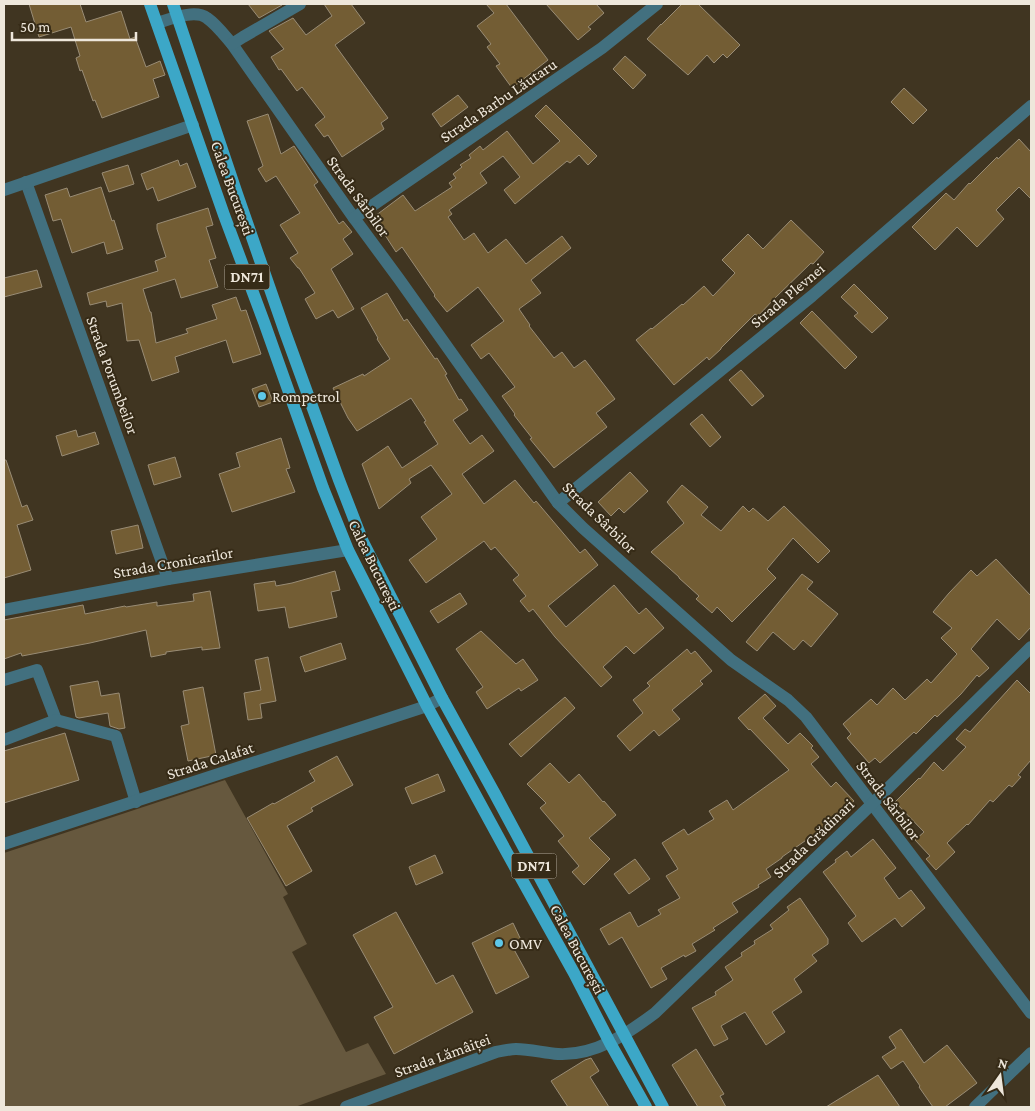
<svg xmlns="http://www.w3.org/2000/svg" width="1035" height="1111" font-family="'Crimson Pro',serif">
<rect width="100%" height="100%" fill="#403521"/>
<polygon fill="#66583e" points="225,780 288,894 283,897 307,944 292,952 346,1052 368,1043 386,1074 295,1107 6,1107 4,1103 4,853"/>
<g fill="#735d34" stroke="#998c75">
<polygon points="29,4 80,4 86,22 121,11 130,39 135,37 146,67 160,61 165,75 153,79 159,97 102,118 95,100 93,101 82,70 80,71 76,58 80,56 71,27 39,37"/>
<polygon points="248,4 282,4 282,5 259,18"/>
<polygon points="324,4 351,4 365,23 335,45 388,118 381,123 384,129 342,157 328,135 324,137 315,125 325,117 302,87 297,91 281,69 279,70 271,57 284,49 269,31 293,18 306,35 332,16"/>
<polygon points="486,4 506,4 548,60 512,88 496,66 500,64 487,47 491,44 477,26 494,13"/>
<polygon points="546,4 596,4 604,13 588,27 591,29 578,40"/>
<polygon points="682,4 698,4 740,45 727,58 723,54 714,63 707,55 688,75 647,39 661,24 661,25"/>
<polygon points="625,56 646,75 633,89 613,69"/>
<polygon points="904,88 927,110 913,124 891,102"/>
<polygon points="458,95 468,107 441,127 432,114"/>
<polygon points="546,105 597,156 588,165 579,155 570,163 567,161 515,204 504,190 520,177 503,156 480,173 487,183 449,210 452,214 448,217 464,240 474,233 488,253 506,239 526,264 562,236 571,248 531,280 541,293 519,309 530,325 529,326 554,358 562,352 574,368 585,360 615,399 596,413 607,427 554,468 530,439 532,438 514,415 515,414 502,396 515,387 489,353 481,359 471,345 504,321 478,287 447,312 434,296 435,295 402,247 396,252 383,232 386,231 375,216 403,195 415,211 452,187 449,183 456,178 453,174 462,167 460,165 471,158 469,155 480,146 483,150 507,131 533,164 560,141 535,116"/>
<polygon points="268,114 281,154 294,146 318,182 314,185 339,224 343,221 352,232 343,239 353,254 331,269 354,309 338,318 333,310 316,319 305,299 315,293 299,268 298,268 290,258 298,253 280,225 300,213 276,176 266,182 258,169 263,166 247,121"/>
<polygon points="1019,139 1031,152 1031,199 1019,187 996,210 1004,219 977,247 957,227 935,250 912,227 946,193 954,200 969,183 970,184 997,157 998,159"/>
<polygon points="178,160 180,166 187,163 196,187 158,201 153,187 147,190 141,174"/>
<polygon points="128,165 134,184 109,192 102,173"/>
<polygon points="101,187 112,221 114,220 123,249 107,254 104,242 72,253 61,219 53,221 45,195 67,188 70,197"/>
<polygon points="208,208 213,225 206,227 216,258 209,260 218,287 181,298 175,279 143,289 150,312 151,312 156,343 188,333 186,329 217,319 212,305 236,297 241,311 246,310 261,354 233,363 226,340 175,357 179,372 152,381 139,340 127,341 122,303 107,307 106,301 90,305 87,293 158,271 155,261 166,257 157,229 157,224"/>
<polygon points="791,220 824,252 813,264 811,263 775,298 758,316 755,314 721,348 721,349 709,360 707,357 674,385 636,340 651,328 652,329 682,304 683,305 704,286 713,296 735,273 722,260 748,234 763,249"/>
<polygon points="37,270 42,287 4,297 4,278"/>
<polygon points="854,284 888,318 872,333 854,316 858,313 841,297"/>
<polygon points="387,293 404,321 407,319 435,359 437,358 447,374 445,375 459,400 461,399 468,410 453,420 470,444 482,435 494,451 462,474 484,504 515,480 534,503 536,501 580,553 585,549 598,565 548,606 566,627 614,585 639,614 646,608 664,628 634,654 626,646 603,667 612,677 601,687 555,637 533,609 529,612 520,601 526,596 513,580 519,575 495,547 491,550 484,541 426,583 409,560 437,539 421,517 452,494 431,465 409,479 411,483 379,509 362,464 388,446 402,468 438,444 424,422 426,421 411,398 357,431 348,418 333,388 363,374 364,376 390,359 377,339 378,338 361,308"/>
<polygon points="812,311 857,357 845,369 800,323"/>
<polygon points="741,370 764,396 752,406 729,380"/>
<polygon points="266,384 273,402 259,407 252,389"/>
<polygon points="702,414 721,437 710,447 690,424"/>
<polygon points="76,430 78,437 95,432 99,444 62,456 56,436"/>
<polygon points="281,438 290,468 286,469 295,492 232,512 219,474 240,467 236,453"/>
<polygon points="175,457 181,477 154,485 148,465"/>
<polygon points="4,460 6,460 22,507 27,505 33,520 17,525 31,570 4,578"/>
<polygon points="630,472 648,491 624,513 619,508 611,516 598,502"/>
<polygon points="682,485 708,507 701,515 721,531 743,506 749,512 753,508 768,521 784,506 830,551 818,563 793,538 767,569 776,578 732,622 717,607 712,613 696,599 699,596 679,578 679,577 651,552 684,523 667,502"/>
<polygon points="138,525 143,548 116,554 111,531"/>
<polygon points="996,559 1031,596 1031,627 1019,640 997,619 971,649 989,668 979,677 977,675 961,694 937,717 935,715 916,734 914,732 880,763 875,758 869,763 847,738 851,734 843,724 871,699 877,705 893,688 905,700 927,679 931,683 957,654 941,638 952,628 933,612 949,593 971,570 977,576"/>
<polygon points="335,571 340,590 331,592 337,617 289,628 285,607 258,611 254,584 275,581 276,586 292,583"/>
<polygon points="802,574 813,582 807,589 838,614 811,647 803,640 794,650 773,632 757,651 746,642"/>
<polygon points="210,591 220,648 202,650 202,647 166,652 166,654 151,657 146,630 90,643 22,656 21,653 4,659 4,620 83,605 85,614 125,606 126,607 157,602 157,606 194,601 193,594"/>
<polygon points="460,593 467,604 438,623 430,611"/>
<polygon points="481,631 516,664 523,659 538,680 521,691 519,688 487,709 476,692 483,687 456,649"/>
<polygon points="341,643 346,659 305,672 300,657"/>
<polygon points="687,649 691,654 695,651 712,671 700,681 703,684 672,710 680,719 659,736 654,730 630,751 617,736 643,713 633,700 650,686 647,683"/>
<polygon points="268,657 276,701 260,704 262,718 248,720 244,693 261,690 255,660"/>
<polygon points="1017,680 1031,694 1031,760 1018,775 1021,777 1012,787 1009,785 993,802 990,800 968,825 967,824 947,843 955,852 936,870 926,859 930,856 915,840 924,832 895,802 919,778 920,779 934,762 943,771 966,747 956,739 965,729 970,732"/>
<polygon points="98,681 101,696 119,693 125,728 119,729 110,726 108,713 79,718 76,717 70,686"/>
<polygon points="203,687 216,755 188,761 181,726 189,724 183,691"/>
<polygon points="765,694 776,706 763,718 788,744 800,733 813,746 811,748 819,757 811,764 831,787 836,782 854,801 832,822 782,857 782,858 766,869 771,877 758,885 759,887 732,903 738,912 713,928 715,930 692,944 696,951 685,957 684,955 661,968 667,979 651,988 622,937 609,945 600,929 630,912 638,927 661,914 658,910 680,898 666,876 678,869 662,843 684,829 688,835 714,819 709,811 727,800 733,810 789,770 750,729 749,730 738,718"/>
<polygon points="565,697 575,708 521,757 509,744"/>
<polygon points="65,733 79,780 4,803 4,751"/>
<polygon points="337,756 353,785 311,808 313,811 287,826 312,871 286,886 247,818 273,803 274,804 315,781 309,771"/>
<polygon points="550,763 569,783 579,774 603,802 604,801 616,815 589,838 610,859 584,885 572,872 579,866 558,841 564,836 540,808 546,803 527,784"/>
<polygon points="438,774 445,791 412,804 405,788"/>
<polygon points="873,839 896,868 884,878 899,899 911,890 925,908 902,927 895,918 862,942 848,923 856,916 823,872 836,862 835,860 847,851 851,857"/>
<polygon points="435,855 443,873 416,885 409,867"/>
<polygon points="635,859 650,879 629,894 614,874"/>
<polygon points="800,898 828,939 828,944 812,955 817,961 794,979 802,992 772,1012 785,1032 766,1045 745,1012 721,1026 728,1039 714,1046 692,1008 716,995 715,992 733,980 725,967 742,956 741,953 755,944 754,941 773,929 770,925 789,910 787,907"/>
<polygon points="396,912 436,984 453,975 473,1012 394,1054 374,1017 393,1007 353,935"/>
<polygon points="513,923 521,940 511,944 529,977 496,994 472,943"/>
<polygon points="901,1029 924,1063 947,1045 977,1083 945,1107 933,1107 919,1087 920,1086 903,1061 891,1069 882,1057 896,1048 889,1037"/>
<polygon points="696,1049 724,1094 720,1096 726,1107 698,1107 672,1065"/>
<polygon points="591,1058 599,1071 590,1077 609,1107 568,1107 551,1081 585,1060"/>
<polygon points="878,1075 900,1107 826,1107"/>
</g>
<g fill="none" stroke-linecap="round" stroke-linejoin="round">
<g stroke="#42707f" stroke-width="12">
<path d="M157,23C171,19 195,9 207,18C217,25 225,36 232,44L354,218L399,279L558,503L583,528L731,660L788,700L806,717L1031,1013"/>
<polyline points="232,44 243,37 300,4"/>
<polyline points="26,182 168,579"/>
<polyline points="4,190 193,125"/>
<polyline points="354,218 602,48 657,4"/>
<polyline points="558,503 812,296 1031,106"/>
<polyline points="4,610 168,579 348,550"/>
<polyline points="4,680 37,670 56,720"/>
<polyline points="4,740 56,720 116,736 136,802"/>
<polyline points="4,844 427,706 442,698"/>
<path d="M346,1107L496,1052C503,1051 509,1049 516,1049C530,1049 544,1053 558,1054C595,1056 627,1034 655,1013L872,804L1031,647"/>
<polyline points="975,1107 1031,1053"/>
</g>
<g stroke="#3ca7c7" stroke-width="12">
<polyline points="150,4 224,215 264,322 323,488 348,550 427,706 506,851 574,973 610,1043 646,1107"/>
<polyline points="173,4 237,194 285,332 339,480 363,542 442,698 496,796 663,1107"/>
</g>
</g>
<g fill="#5dc7e8" stroke="#362b17" stroke-width="2">
<circle cx="262" cy="396" r="5"/>
<circle cx="499" cy="943" r="5"/>
</g>
<g text-anchor="middle" stroke-width="4" stroke-linejoin="round" paint-order="stroke">
<g fill="#362b17" stroke="#b7afa0" stroke-width="1">
<rect x="224.5" y="264.5" width="45" height="25" rx="4"/>
<rect x="511.5" y="853.5" width="45" height="25" rx="4"/>
</g>
<g font-size="15" font-weight="bold" fill="#eee7db">
<text x="247" y="282">DN71</text>
<text x="534" y="871">DN71</text>
</g>
<g font-size="16" fill="#eee7db" stroke="#362b17">
<text transform="translate(498 100) rotate(-34)" y="6">Strada Barbu Lăutaru</text>
<text transform="translate(233 188) rotate(70)" y="6">Calea București</text>
<text transform="translate(359 196) rotate(54)" y="6">Strada Sârbilor</text>
<text transform="translate(787 295) rotate(-40)" y="6">Strada Plevnei</text>
<text transform="translate(113 375) rotate(70)" y="6">Strada Porumbeilor</text>
<text transform="translate(600 517) rotate(44)" y="6">Strada Sârbilor</text>
<text transform="translate(173 562) rotate(-10)" y="6">Strada Cronicarilor</text>
<text transform="translate(375 565) rotate(64)" y="6">Calea București</text>
<text transform="translate(210 760) rotate(-18)" y="6">Strada Calafat</text>
<text transform="translate(889 800) rotate(53)" y="6">Strada Sârbilor</text>
<text transform="translate(813 838) rotate(-44)" y="6">Strada Grădinari</text>
<text transform="translate(578 949) rotate(62)" y="6">Calea București</text>
<text transform="translate(442 1055) rotate(-20)" y="6">Strada Lămâiței</text>
</g>
<g font-size="16" fill="#eee7db" stroke="#362b17" text-anchor="start">
<text x="272" y="402">Rompetrol</text>
<text x="509" y="949">OMV</text>
</g>
</g>
<rect width="1035" height="1111" fill="none" stroke="#eee7db" stroke-width="10"/>
<g transform="translate(1000 1076) rotate(14)" stroke="#362b17" stroke-width="4" paint-order="stroke">
<path d="M0-4L9 19L0 12L-9 19Z" fill="#eee7db"/>
<text y="-8" font-size="14" font-weight="bold" text-anchor="middle" fill="#eee7db">N</text>
</g>
<path d="M12 32v8h124v-8" fill="none" stroke="#eee7db" stroke-width="2.5"/>
<text x="20" y="32" font-size="15" fill="#eee7db" stroke="#362b17" stroke-width="4" paint-order="stroke">50 m</text>
</svg>
